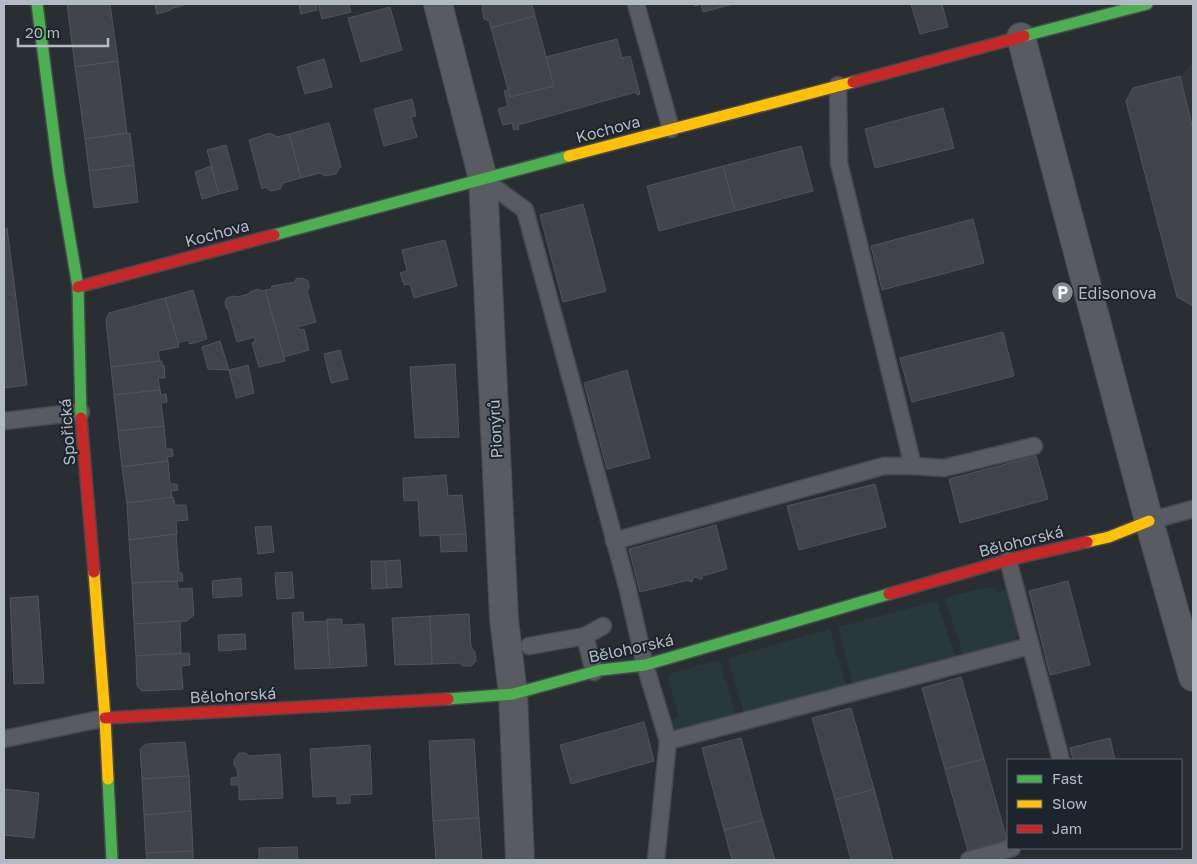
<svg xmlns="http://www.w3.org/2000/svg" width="1197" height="864" font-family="'Golos Text',sans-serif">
<rect width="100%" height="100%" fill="#292e33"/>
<polygon fill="#32313c" points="1193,63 1193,130 1180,76"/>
<g fill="#28393a">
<polygon points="987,587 993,588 998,592 1007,589 1018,631 1016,639 1013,643 964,657 945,598"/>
<polygon points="937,601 956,659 854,687 838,627"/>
<polygon points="830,629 847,689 745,718 728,658"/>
<polygon points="720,660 737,720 677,730 667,721 679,717 669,681 669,676 672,673"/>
</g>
<g fill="#41454a" stroke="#50555b">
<polygon points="67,4 110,4 118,61 75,67"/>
<polygon points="155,4 188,4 170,9 171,10 157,14"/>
<polygon points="299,4 316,4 317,10 301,14"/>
<polygon points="318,4 349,4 351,12 322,19"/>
<polygon points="483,4 532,4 535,16 491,28 489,21 484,19 482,8"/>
<polygon points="695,4 733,4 703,12 701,4 695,6"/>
<polygon points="911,4 942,4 948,27 920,34"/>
<polygon points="390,7 402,50 361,62 348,18"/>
<polygon points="535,16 554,86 510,97 491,28"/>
<polygon points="617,39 622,58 630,56 640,94 637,95 636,92 518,125 519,129 514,130 512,123 503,125 498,109 508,106 504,91 508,90 510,97 554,86 546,57"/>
<polygon points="324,59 332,87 305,94 297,67"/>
<polygon points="118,61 127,133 85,139 75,67"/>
<polygon points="1180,76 1193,130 1193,306 1177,297 1126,101 1133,88"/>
<polygon points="412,99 416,116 411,117 417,137 384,146 374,109"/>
<polygon points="943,108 954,148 875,168 865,129"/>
<polygon points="329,123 341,167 339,168 336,174 325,176 320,173 301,178 289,134"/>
<polygon points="130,133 134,165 89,171 85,139"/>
<polygon points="270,133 277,137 289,134 301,178 283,183 280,189 271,191 265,187 262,189 249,140"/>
<polygon points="226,145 238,189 219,194 207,150"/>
<polygon points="801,146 813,191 735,211 723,166"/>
<polygon points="134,165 138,202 94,208 89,171"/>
<polygon points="211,166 219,194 202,199 195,172"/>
<polygon points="723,166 735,211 659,231 647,186"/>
<polygon points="583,204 606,291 563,302 540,215"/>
<polygon points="973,219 984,263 882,290 871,246"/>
<polygon points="7,228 27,385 4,388 4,229"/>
<polygon points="445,240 457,286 414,298 410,284 404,285 400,273 407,271 402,250"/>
<polygon points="302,278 308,281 309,287 307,291 316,322 298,327 299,330 304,329 309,350 284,357 265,290 271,289 272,286 295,282 296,279"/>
<polygon points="258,289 261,291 265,290 285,361 259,367 252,343 255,342 254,337 237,342 228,310 226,308 225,302 227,298 234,296 238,297 249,294 250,292"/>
<polygon points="193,290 207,339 190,344 188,340 178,343 165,298"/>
<polygon points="165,298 179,347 158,351 160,361 111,367 106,320 109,313"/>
<polygon points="1003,332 1014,376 912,402 900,358"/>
<polygon points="220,341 229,370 208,369 202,347"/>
<polygon points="340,350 348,379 331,383 324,354"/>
<polygon points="160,361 162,361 162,366 164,365 165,378 158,378 160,390 114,395 111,367"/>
<polygon points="455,364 459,437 415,438 410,367"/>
<polygon points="248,365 254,393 236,398 229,370"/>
<polygon points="627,370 650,458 607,469 584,383"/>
<polygon points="160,390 161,395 166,394 167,402 161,403 164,426 118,431 114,395"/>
<polygon points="164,426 166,449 172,449 173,456 167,457 168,461 122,467 118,431"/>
<polygon points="1036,456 1048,499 960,523 949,479"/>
<polygon points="168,461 170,484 177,484 178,490 171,491 172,498 127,503 122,467"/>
<polygon points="446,475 448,496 462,495 466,534 420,536 418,500 404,501 403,478"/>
<polygon points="875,484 886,527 799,550 787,506"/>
<polygon points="173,497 175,505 186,505 188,520 176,521 177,534 129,540 127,503"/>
<polygon points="716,525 727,569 702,576 702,579 699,579 698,577 692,578 693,581 690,582 689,580 640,592 629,549"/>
<polygon points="271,526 274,552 258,554 255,527"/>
<polygon points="176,534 179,573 182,573 183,581 132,583 129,540"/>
<polygon points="466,534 467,551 441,552 440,535"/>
<polygon points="400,560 402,587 387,588 385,561"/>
<polygon points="371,561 385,561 387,588 372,589"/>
<polygon points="292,572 294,598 277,599 275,573"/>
<polygon points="241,578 242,596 213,598 212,581"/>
<polygon points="177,581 178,589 192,588 194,615 187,621 134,624 132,583"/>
<polygon points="1068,581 1090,665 1050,675 1029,591"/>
<polygon points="38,596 44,683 14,684 10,598"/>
<polygon points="303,612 304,622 327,621 330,668 295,669 292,613"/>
<polygon points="469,614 471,647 475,652 476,661 471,666 463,666 459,663 432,664 430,616"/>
<polygon points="430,616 432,664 395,665 392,618"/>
<polygon points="327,619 342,619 342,625 364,624 367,666 330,668"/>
<polygon points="180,621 181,653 136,656 134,624"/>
<polygon points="245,634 246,649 219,651 218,635"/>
<polygon points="189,653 190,665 181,666 183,689 142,691 137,686 136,656"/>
<polygon points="961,677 984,759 945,769 922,688"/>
<polygon points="851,708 874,789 835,800 812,718"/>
<polygon points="644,722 654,761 571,784 560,745"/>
<polygon points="741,738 763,820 724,830 702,748"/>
<polygon points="1110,738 1115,760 1073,760 1070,748"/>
<polygon points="474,739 479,818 433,821 429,741"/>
<polygon points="185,742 189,776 142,779 140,749 146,744"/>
<polygon points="370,745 372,794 350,795 350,803 337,804 337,796 313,797 310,749"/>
<polygon points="239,753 246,753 249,756 280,754 283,798 239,800 239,785 231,785 231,778 238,777 237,769 234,765 234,760"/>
<polygon points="984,759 1007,840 968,851 945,769"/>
<polygon points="189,776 191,811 144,815 142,779"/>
<polygon points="4,789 39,793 34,838 4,835"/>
<polygon points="874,789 893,860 851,860 835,800"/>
<polygon points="191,811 193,851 146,853 144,815"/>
<polygon points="479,818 482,860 436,860 433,821"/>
<polygon points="763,820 775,860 732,860 724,830"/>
<polygon points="297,847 298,860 259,860 259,848"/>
<polygon points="193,851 193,860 147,860 146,853"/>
</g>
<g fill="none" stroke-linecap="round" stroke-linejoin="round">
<defs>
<g id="lane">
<polyline points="636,4 671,129"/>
<polyline points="483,179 525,210 627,586 645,665 668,741 656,860"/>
<polyline points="4,421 81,412"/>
<polyline points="913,466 944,468 1034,446"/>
<polyline points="1149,521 1193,509"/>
<polyline points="614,541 884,466 913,466 839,163 838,85"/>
<polyline points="1008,560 1061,760"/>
<polyline points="585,636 594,672"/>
<polyline points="529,646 585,636 603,626"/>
<polyline points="4,739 105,718"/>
<polyline points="668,741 1030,646"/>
<polyline points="969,860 1012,848"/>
</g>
<g id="street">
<polyline points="438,4 483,179 504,619 513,694 520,860"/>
<polyline points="1021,37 1149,521 1193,677"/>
</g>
<g id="fast">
<polyline points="37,4 59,175 78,287 81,418"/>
<polyline points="1024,36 1147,4"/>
<polyline points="274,235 569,156"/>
<polyline points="448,699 513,694 600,670 645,665 889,594"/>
<polyline points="108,779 112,860"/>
</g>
<g id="slow">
<polyline points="569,156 853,82"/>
<polyline points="1087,542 1109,537 1149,521"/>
<polyline points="94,572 105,718 108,779"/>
</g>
<g id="jam">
<polyline points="853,82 1024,36"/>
<polyline points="78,287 274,235"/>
<polyline points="81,418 94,572"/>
<polyline points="889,594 1008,560 1087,542"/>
<polyline points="105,718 448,699"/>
</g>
</defs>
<use href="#lane" stroke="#464a4e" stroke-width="19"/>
<use href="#street" stroke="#464a4e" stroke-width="30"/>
<use href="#fast" stroke="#464a4e" stroke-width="14"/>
<use href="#slow" stroke="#464a4e" stroke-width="14"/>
<use href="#jam" stroke="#464a4e" stroke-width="14"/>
<use href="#lane" stroke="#585c62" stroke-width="16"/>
<use href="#street" stroke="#585c62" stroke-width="28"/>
<use href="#fast" stroke="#4caf50" stroke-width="11"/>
<use href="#slow" stroke="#ffc107" stroke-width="11"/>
<use href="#jam" stroke="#c62828" stroke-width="11"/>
</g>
<defs>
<symbol id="parking-disc" viewBox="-11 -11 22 22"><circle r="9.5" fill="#828992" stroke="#1c242e"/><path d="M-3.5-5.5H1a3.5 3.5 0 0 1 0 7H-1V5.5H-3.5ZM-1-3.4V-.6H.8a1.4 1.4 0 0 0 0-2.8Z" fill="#fff"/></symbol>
</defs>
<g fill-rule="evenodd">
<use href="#parking-disc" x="1050" y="280" width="25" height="25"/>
</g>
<g text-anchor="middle" stroke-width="4" stroke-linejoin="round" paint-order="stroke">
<g font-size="16" fill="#b2bac5" stroke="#1c242e">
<text transform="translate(608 129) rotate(-15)" y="6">Kochova</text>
<text transform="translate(217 233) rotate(-15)" y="6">Kochova</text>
<text transform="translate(495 429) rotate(-93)" y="6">Pionýrů</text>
<text transform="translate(67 432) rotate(-94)" y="6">Spořická</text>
<text transform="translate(1021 541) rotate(-14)" y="6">Bělohorská</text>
<text transform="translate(631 648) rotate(-12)" y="6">Bělohorská</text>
<text transform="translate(233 695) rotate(-3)" y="6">Bělohorská</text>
</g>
<g font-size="16" fill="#b2bac5" stroke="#1c242e" text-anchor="start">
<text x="1078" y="299">Edisonova</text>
</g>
</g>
<rect width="1197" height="864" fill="none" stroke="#b2bac5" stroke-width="10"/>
<rect x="1007" y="759" width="175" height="90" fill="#1c242e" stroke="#58606a"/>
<rect x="1017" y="775" width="25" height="8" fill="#4caf50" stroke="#58606a"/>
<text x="1052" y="784" font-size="15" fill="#b2bac5">Fast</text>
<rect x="1017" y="800" width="25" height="8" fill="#ffc107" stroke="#58606a"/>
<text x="1052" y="809" font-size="15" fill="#b2bac5">Slow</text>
<rect x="1017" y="825" width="25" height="8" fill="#c62828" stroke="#58606a"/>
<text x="1052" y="834" font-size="15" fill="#b2bac5">Jam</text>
<path d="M18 38v8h90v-8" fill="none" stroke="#b2bac5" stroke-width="2.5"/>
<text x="25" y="38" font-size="15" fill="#b2bac5" stroke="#1c242e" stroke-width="4" paint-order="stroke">20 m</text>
</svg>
